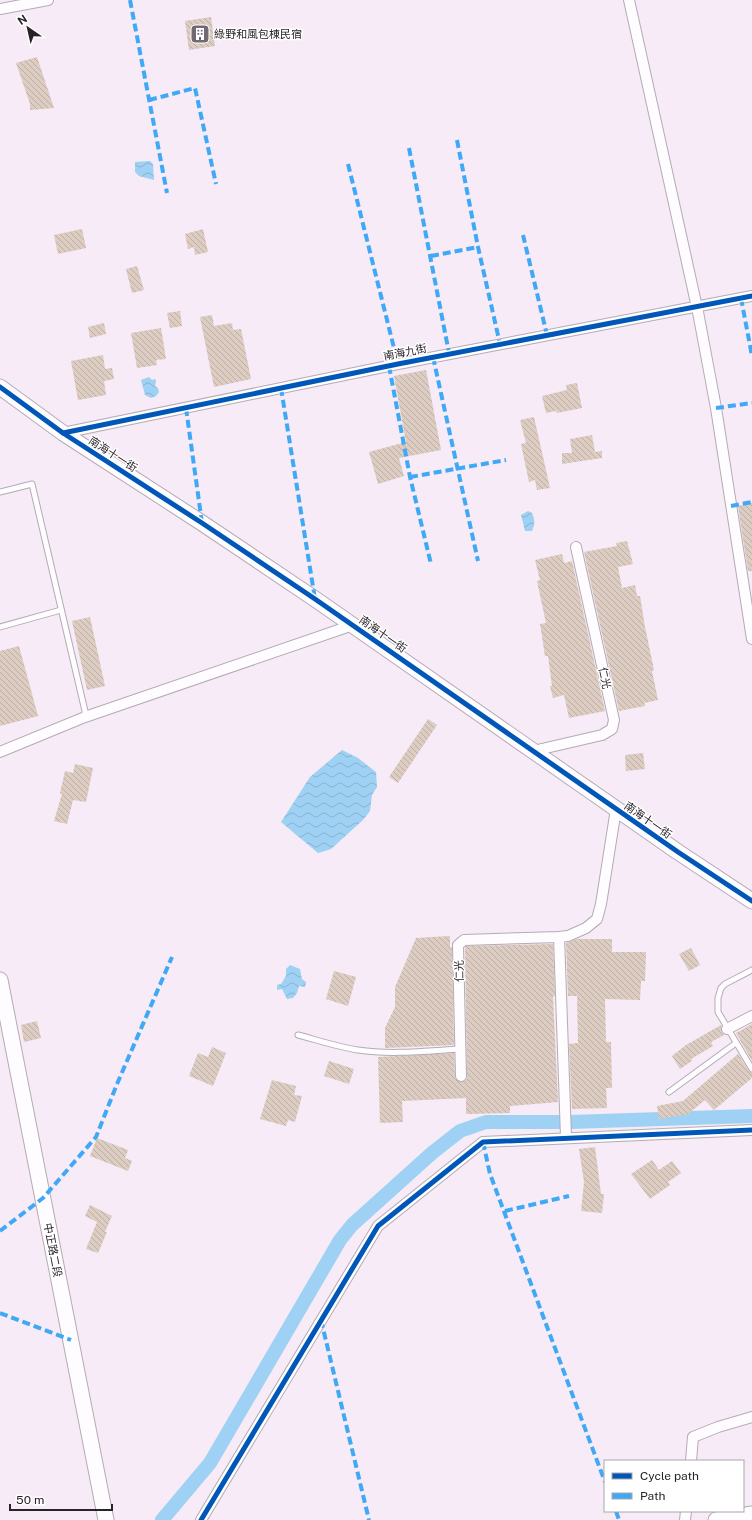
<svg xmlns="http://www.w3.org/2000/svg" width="752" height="1520" font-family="'Public Sans','Noto Sans TC',sans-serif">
<defs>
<pattern id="water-waves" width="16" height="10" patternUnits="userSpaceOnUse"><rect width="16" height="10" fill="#9ed1f3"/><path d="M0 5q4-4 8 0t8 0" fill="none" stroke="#88b3d0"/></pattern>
<pattern id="building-back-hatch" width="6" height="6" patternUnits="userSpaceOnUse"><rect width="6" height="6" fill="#dcccc1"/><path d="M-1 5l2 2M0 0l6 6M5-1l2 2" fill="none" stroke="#bdafa6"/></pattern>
</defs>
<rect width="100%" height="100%" fill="#f6ebf6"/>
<g fill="url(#water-waves)">
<polygon points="150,161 153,164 154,180 139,176 135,172 135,162"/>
<polygon points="149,377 152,380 155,379 156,381 155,386 158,388 159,392 156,396 151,398 145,395 141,380"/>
<path d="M528,511L532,513C535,520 535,524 532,531H525L521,515Z"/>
<polygon points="342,750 358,758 376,772 377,787 372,795 370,811 363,820 331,849 318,853 281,822 310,777"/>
<polygon points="290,965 300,969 302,979 306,982 305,987 299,986 297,993 293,998 287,999 282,989 277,990 277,985 281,984 286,976 286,969"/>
</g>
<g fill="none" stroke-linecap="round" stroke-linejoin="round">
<g stroke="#9ed1f3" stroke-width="14">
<polyline points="570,1122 752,1116"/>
<polyline points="162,1520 210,1463 340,1240 352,1225 432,1153 460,1131 486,1122 559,1122"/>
</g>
</g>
<g fill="url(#building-back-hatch)">
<polygon points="211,17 215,46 189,50 185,21"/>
<polygon points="37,57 54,108 30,110 30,104 16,63"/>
<polygon points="82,229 86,248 58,254 54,235"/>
<polygon points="203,229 208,252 195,255 194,247 188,249 185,234"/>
<polygon points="137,266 144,290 132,293 126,269"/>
<polygon points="180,311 182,326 170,328 167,313"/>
<polygon points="212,315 214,326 232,323 233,330 241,329 251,379 214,387 200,317"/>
<polygon points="104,323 106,334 90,338 88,327"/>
<polygon points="161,328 166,359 156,360 157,365 137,368 131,333"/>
<polygon points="103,355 105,369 112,368 114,379 104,381 106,395 78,400 71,361"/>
<polygon points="426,370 441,450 399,458 404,476 378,484 369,452 406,442 394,376"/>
<polygon points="577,383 582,408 557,413 556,411 546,413 542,396 567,390 566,385"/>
<polygon points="534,417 550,488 537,490 535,480 529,482 521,444 526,443 520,420"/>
<polygon points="592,435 595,452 602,451 602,458 562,464 562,453 572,453 570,439"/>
<polygon points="752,503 752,571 748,571 738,506"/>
<polygon points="627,541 633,564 618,567 622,588 635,585 637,596 640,596 645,627 654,670 652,671 658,700 644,703 645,706 619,711 584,552 617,546 616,543"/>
<polygon points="562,554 564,563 572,561 605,711 569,718 564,695 553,698 550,686 552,686 548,656 545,656 540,624 546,623 537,581 540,580 535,560"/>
<polygon points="90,617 105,686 87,690 72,621"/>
<polygon points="19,646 38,716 0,726 0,651"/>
<polygon points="428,719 437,725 398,783 389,777"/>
<polygon points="643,753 645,769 626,771 625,755"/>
<polygon points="75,764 93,768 86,802 73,800 67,824 54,821 62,794 60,793 65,771 73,773"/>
<polygon points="450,936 450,948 452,947 454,1045 385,1048 385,1028 395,1007 395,987 416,938"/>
<polygon points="577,939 612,939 612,952 646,952 645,981 641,981 640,1000 605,999 606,1042 611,1042 612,1088 606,1088 607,1108 572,1109 569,1044 578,1043 577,996 568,996 566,943"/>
<polygon points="553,944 555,996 553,996 558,1102 510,1106 510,1113 466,1114 466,1098 402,1101 403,1122 380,1123 378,1057 454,1053 455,1079 461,1082 467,1079 465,948 466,946"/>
<polygon points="691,948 700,965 689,971 679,954"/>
<polygon points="334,971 356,977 348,1006 326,999"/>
<polygon points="37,1021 41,1038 24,1042 21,1025"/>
<polygon points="752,1024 752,1061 736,1033"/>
<polygon points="721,1025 721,1032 724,1035 711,1042 713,1046 691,1059 692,1061 680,1069 672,1056 686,1045"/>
<polygon points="212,1047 226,1053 213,1086 189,1076 198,1053 208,1057"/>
<polygon points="738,1054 749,1071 752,1073 752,1078 714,1110 705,1100 688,1114 659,1119 657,1106 683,1101"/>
<polygon points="329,1061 354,1069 349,1084 324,1076"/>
<polygon points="272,1080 296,1086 294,1095 302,1096 295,1122 288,1120 286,1126 260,1119"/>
<polygon points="97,1138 128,1150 125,1158 132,1161 128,1171 90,1156"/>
<polygon points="595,1147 601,1194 604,1194 602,1213 581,1211 584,1182 579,1149"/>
<polygon points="652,1160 659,1170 672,1161 681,1173 668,1182 670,1185 650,1199 631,1174"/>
<polygon points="90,1205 112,1216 105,1232 107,1232 98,1253 86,1249 97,1222 85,1216"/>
</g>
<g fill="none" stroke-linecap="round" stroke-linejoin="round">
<defs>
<g id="lane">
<polyline points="0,492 32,484 85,711 85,717"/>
<polyline points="0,627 61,610"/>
<polyline points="752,970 725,984 721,988 718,998 718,1012 752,1069"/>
<path d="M298,1035C317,1040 338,1047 358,1050C391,1055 426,1051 459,1049"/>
<polyline points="669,1092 736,1043"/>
</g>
<g id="street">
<polyline points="629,0 698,312 716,408 752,639"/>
<polyline points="0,9 48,0"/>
<polyline points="63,433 398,364 752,296"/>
<polyline points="533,751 602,735 612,729 614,720 576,547"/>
<polyline points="0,752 85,717 353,625"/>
<polyline points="559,937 566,1137"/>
<polyline points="727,1029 752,1016"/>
<polyline points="461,1076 458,945 464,940 559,937 568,936 586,928 597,919 601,904 616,809"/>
<polyline points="691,1461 693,1437 718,1427 752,1417"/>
<polyline points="201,1520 378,1226 483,1142 752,1130"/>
<polyline points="685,1520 686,1511"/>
</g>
<g id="secondary">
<polyline points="0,387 63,433 202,523 315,599 678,852 752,901"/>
<polyline points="0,980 106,1520"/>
<polyline points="716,1520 752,1514"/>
</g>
</defs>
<use href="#lane" stroke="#b3acb3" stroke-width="7"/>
<use href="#street" stroke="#b3acb3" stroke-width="12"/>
<use href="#secondary" stroke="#b3acb3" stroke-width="17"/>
<use href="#lane" stroke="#fefcfe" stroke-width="5"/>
<use href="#street" stroke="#fefcfe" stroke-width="10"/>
<use href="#secondary" stroke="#fefcfe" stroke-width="15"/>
<g stroke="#3fa9f5" stroke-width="4" stroke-dasharray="8 4" stroke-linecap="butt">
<polyline points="130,0 167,193"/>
<polyline points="149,100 195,88 216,184"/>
<polyline points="457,140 478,247 500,344"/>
<polyline points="409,148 449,353"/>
<polyline points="348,164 398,364"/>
<polyline points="523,235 547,335"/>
<polyline points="431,256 478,247"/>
<polyline points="741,298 752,356"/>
<polyline points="433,357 478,561"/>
<polyline points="389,366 410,477 431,564"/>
<polyline points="281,388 315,599"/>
<polyline points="186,408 202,523"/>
<polyline points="716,408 752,403"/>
<polyline points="410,477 506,460"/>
<polyline points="731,506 752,502"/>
<polyline points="483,1142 490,1174 605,1482"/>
<polyline points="505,1211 569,1196"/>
<polyline points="0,1231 43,1198 96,1137 117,1084 172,957"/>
<polyline points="0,1313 71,1340"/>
<polyline points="321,1320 369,1520"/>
<polyline points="616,1511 619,1520"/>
</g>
<defs>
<g id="cycleway">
<polyline points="0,387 63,433 202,523 315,599 678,852 752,901"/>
<polyline points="63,433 398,364 752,296"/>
<polyline points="201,1520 378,1226 483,1142 752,1130"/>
</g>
</defs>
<use href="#cycleway" stroke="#fff" stroke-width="8"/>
<use href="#cycleway" stroke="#0057b8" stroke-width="5"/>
</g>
<defs>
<symbol id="building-square" viewBox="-11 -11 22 22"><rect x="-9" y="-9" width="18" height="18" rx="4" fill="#716871" stroke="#fff"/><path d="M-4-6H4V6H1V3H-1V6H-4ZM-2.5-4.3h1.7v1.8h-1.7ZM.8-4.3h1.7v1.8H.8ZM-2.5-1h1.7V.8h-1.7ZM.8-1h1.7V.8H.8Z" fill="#fff"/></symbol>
</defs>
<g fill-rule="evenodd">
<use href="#building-square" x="189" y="23" width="22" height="22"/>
</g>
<g text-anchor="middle" stroke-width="3" stroke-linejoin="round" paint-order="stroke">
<g font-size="11" fill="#292229" stroke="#fff" text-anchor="start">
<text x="214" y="38">綠野和風包棟民宿</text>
</g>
<g font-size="11" fill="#292229" stroke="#fff">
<text transform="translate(405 352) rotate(-11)" y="4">南海九街</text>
<text transform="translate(113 454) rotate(33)" y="4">南海十一街</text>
<text transform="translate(383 634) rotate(35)" y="4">南海十一街</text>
<text transform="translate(605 678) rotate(78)" y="4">仁光</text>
<text transform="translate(648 820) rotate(35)" y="4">南海十一街</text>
<text transform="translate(459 971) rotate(-91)" y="4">仁光</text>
<text transform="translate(53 1250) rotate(79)" y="4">中正路二段</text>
</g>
</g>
<rect x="604" y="1460" width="140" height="52" fill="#ffffff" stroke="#a9a7a9"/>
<rect x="612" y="1473" width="20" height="6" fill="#0057b8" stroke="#a9a7a9"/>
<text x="640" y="1480" font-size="12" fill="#292229">Cycle path</text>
<rect x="612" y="1493" width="20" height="6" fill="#3fa9f5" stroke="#a9a7a9"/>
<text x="640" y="1500" font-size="12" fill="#292229">Path</text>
<g transform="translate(28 28) rotate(326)" stroke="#ffffff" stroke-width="3" paint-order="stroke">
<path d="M0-3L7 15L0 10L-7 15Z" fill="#292229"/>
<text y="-6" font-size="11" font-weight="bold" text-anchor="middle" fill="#292229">N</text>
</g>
<path d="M10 1504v6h102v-6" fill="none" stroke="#292229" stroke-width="2"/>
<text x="16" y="1504" font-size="12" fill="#292229" stroke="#ffffff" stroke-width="3" paint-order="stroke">50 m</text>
</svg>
